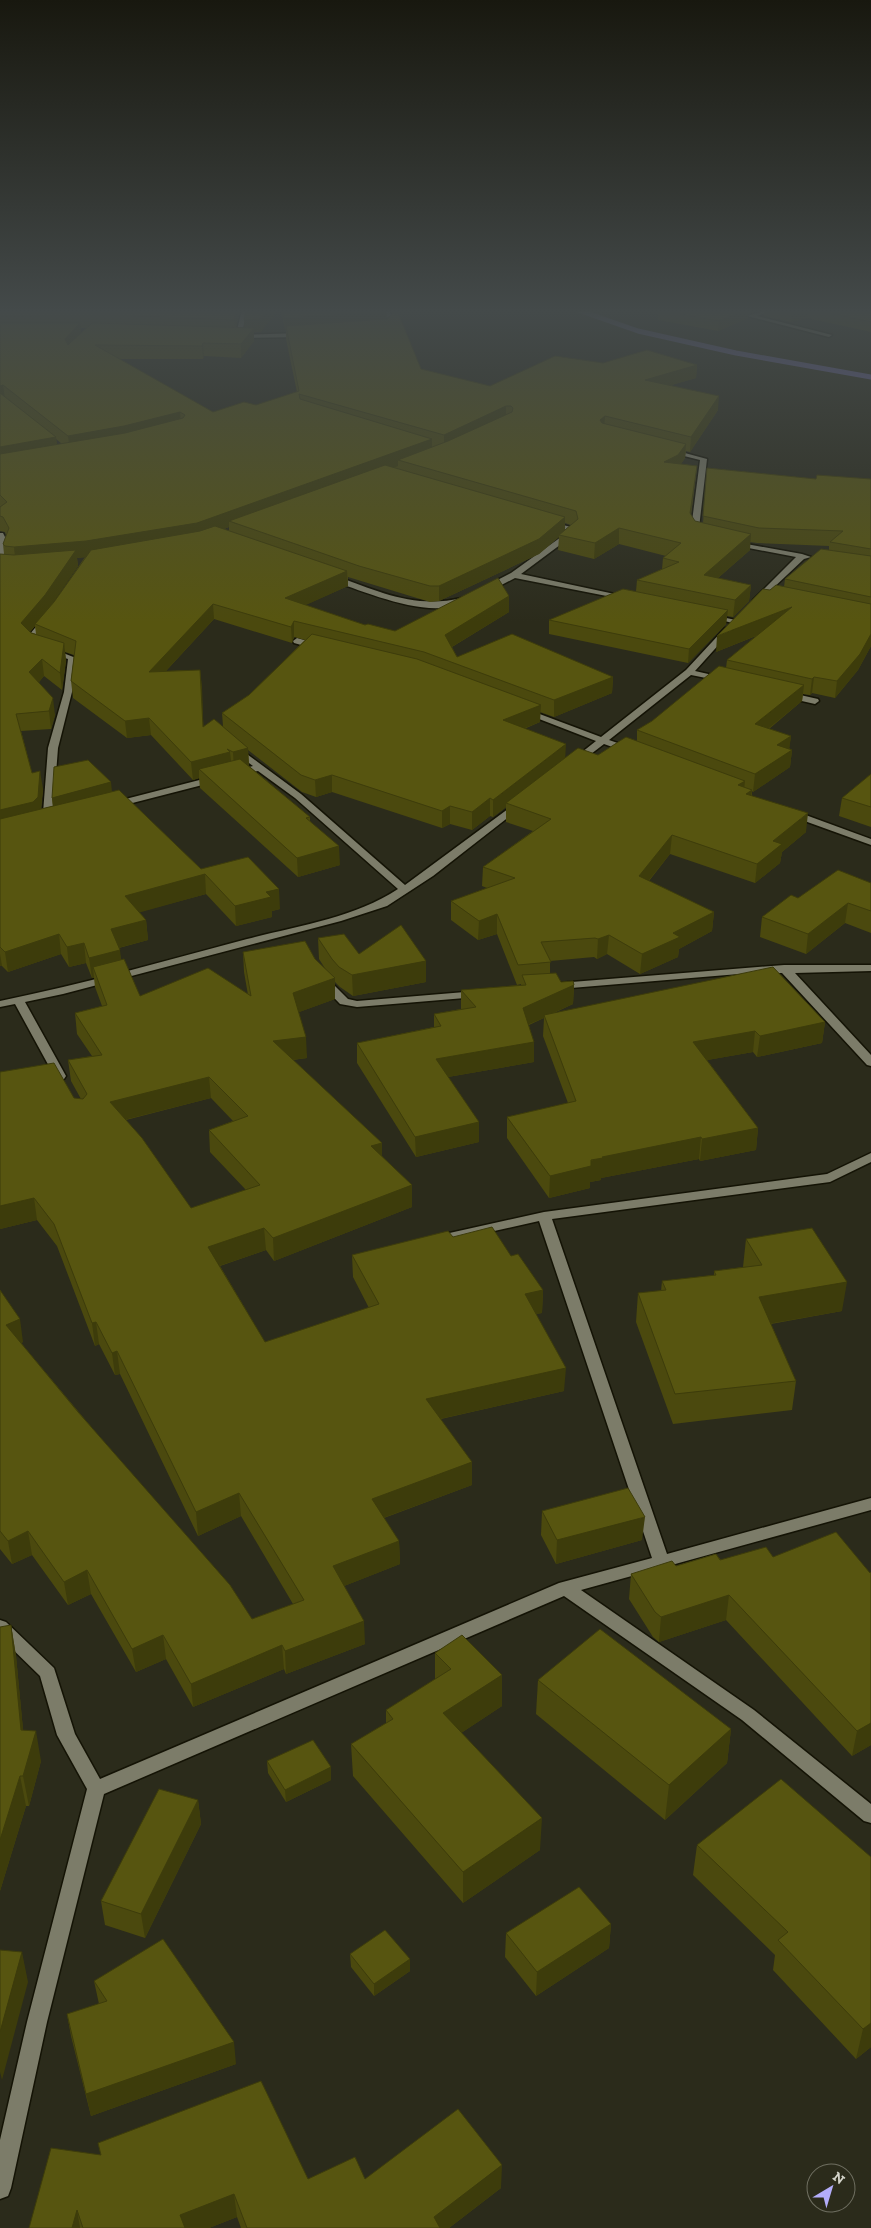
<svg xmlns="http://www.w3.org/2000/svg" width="871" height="2228" font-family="'Zilla Slab',serif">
<rect width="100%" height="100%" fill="#2b2b1b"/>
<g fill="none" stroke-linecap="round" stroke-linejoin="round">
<polyline stroke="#7069af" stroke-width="5" points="578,310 638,331 736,353 871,377"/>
<defs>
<g id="minor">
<polygon points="242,310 248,310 241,335 302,333 305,335 302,337 235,338"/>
<polygon points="383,310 389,310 395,323 384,330 381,328 389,322"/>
<polygon points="767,310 775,310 757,316 832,335 829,337 747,316"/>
<polygon points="670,449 707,459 699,528 705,533 705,537 699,537 691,529 700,460 668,452 668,450"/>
<polygon points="547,521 575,528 576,533 521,574 624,596 627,596 627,600 515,578 488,592 482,592 482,588 511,573 568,532 547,525"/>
<polygon points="0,533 3,533 9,545 4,559 0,561"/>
<polygon points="730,541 802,554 811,557 804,559 756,604 753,604 753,600 796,557 733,545 730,545"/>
<path d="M330,576H336C380,592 415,609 462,598L466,600C435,623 363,591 330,580Z"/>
<polygon points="707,614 736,620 740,622 736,624 706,616"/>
<polygon points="44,617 51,619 34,640 40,644 76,658 72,692 58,748 53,813 51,820 44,824 39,821 43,813 48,748 64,692 68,659 34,648 25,640"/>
<polygon points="725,628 732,630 695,671 726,678 726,682 691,675 609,740 632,748 632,752 626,752 604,744 578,764 572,764 572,760 596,741 521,712 529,710 601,737 686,670"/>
<polygon points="297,638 322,645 323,647 319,650 294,643 293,641"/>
<polygon points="787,692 818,699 819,701 815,704 784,697 783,695"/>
<path d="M236,746L301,794L405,885L516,803L519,802L524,805L433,876L387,906L341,921L63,994L25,1002L66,1076L64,1079H56L15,1004L0,1007V1001C83,984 165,961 247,939C297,926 354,918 398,889L295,798L258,771L234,775V771L253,766L233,751V747Z"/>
<polygon points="215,776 218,777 218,781 113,808 108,805 110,803"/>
<polygon points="792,810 871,839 871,845 788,815 788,811"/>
<polygon points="784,965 871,965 871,971 795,973 871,1055 871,1066 867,1065 782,973 751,973 559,989 553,986 559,983"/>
<polygon points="324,978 328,979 348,999 357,1001 477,991 483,994 477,997 357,1007 340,1004 318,981"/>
<polygon points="871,1153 871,1162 830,1182 552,1219 667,1554 871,1498 871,1510 581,1590 754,1710 871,1804 871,1823 864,1821 742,1720 564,1596 104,1794 47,2022 11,2188 8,2196 0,2199 0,2140 27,2022 87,1789 57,1735 40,1676 0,1637 0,1620 6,1622 54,1668 75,1734 100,1779 559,1583 652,1558 539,1221 436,1244 429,1240 436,1236 544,1212 827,1174"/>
</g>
</defs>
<use href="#minor" stroke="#141305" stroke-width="3"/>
<use href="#minor" fill="#7c7c69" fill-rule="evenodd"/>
</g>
<g fill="#4b490e" fill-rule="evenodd">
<path d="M0,310H240L236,327L244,328V320L261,332H254V341L241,358L204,356L203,359H118L213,412L256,405L297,392L286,339V330H285L281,310H386L387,319L393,314L391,310H397L421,369L490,386L603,363L697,365L696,378L671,385L718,410L690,452L686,451L685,458L681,464L697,466L691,515L695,521L703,523L707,468L816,479H871V646L858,670L835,698L812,693L810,695L803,694L802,701L769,729L791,736L789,748L792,750L790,767L753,792L752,791V796L806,832L782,852L780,863L755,883L670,854L649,881L714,912L712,931L679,949L678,957L640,974L607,954L597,959L594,957L550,961V973L561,982L574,985L573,1004L554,1013L825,1022L822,1043L757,1057L753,1052L707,1060L758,1128L756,1150L700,1161L699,1159L601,1178V1180L590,1182V1188L549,1198L507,1138V1117L568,1103L543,1036L544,1018L529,1025L534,1062L448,1077L479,1122V1142L416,1157L357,1063V1043L434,1027V1014L461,1009V990L521,985V984L517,985L497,934L478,940L451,920V901L487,888L482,886L483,867L533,831L506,822V807L493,817L490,816L472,830L450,824L442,828L332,792L316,797L302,792L248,750L249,765H248L310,817V821L340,865L298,877L200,788L199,778L193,780L151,735L127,738L73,698L71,681L74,655L65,652L66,660L62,690L44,676L39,682L55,715L51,729L21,731L32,773L43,789L41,809L53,806L52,798L112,792L201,869L280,909L272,911V917L236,926L206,894L139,912L146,920L148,940L119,948L121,960L140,996L248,995L244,972L243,952L315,959L326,970L319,959L318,938L426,982L353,996L340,987L335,982V999L299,1012L307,1058L293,1060L382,1143V1156L412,1207L274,1261L266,1250L220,1266L265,1342L369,1308L353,1277L352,1255L453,1237L511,1256L543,1290L542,1313L536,1314L564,1391L441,1419L472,1485L384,1518L399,1541L400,1564L344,1586L365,1644L286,1674L284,1669L193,1707L166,1659L136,1672L91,1594L68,1605L32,1555L12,1564L0,1549V1290L23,1342L21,1343L252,1619L293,1604L241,1516L198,1536L120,1374L115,1375L99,1344L95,1346L57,1246L37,1220L0,1229L74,1098L81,1099L71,1081L68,1060L92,1056L77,1034L75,1013L102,1006L95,987L94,978H92L86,963L69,967L61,954L8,972L2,966H0V554H4L3,544L6,535L5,532L0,531ZM81,328H87L81,333ZM56,439L62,444L57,445ZM565,523L571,525L565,530ZM229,527V531L224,529ZM559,537L558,550L594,559L619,544L666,556L663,558L662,569L637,580L636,591L549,620V634L688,663L726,624L727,616L733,617L749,601L751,585L718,578L750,550V542L757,543L829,546V550L785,579L784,587L770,590L716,652L756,636L727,660L726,668L652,721L637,730V741L598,755L565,758L524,729L540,722V712L554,717L612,693L613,677L457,657L452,647L509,612V596L395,631L365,625L305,605L348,586V577L430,602L439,601L539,554ZM85,557L54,602L51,605L78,566L77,558ZM214,619L292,643L294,637L305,640L249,695L222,713L223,726L203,727L200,670L166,671ZM35,626L36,634L30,632ZM211,1098L233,1121L209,1130L210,1152L246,1190L191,1208L126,1120Z"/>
<polygon points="645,310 761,310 748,314 748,318 718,331 658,320 658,313 645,311"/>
<polygon points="764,310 871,310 871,332 807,318 791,322 764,316"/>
<polygon points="871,774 871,827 839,816 842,798"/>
<polygon points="871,883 871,933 845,923 806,954 760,937 762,917 798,898"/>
<polygon points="746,1239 842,1311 771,1324 796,1381 792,1410 673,1424 636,1322 638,1293 661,1291 662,1281 714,1275 714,1271 743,1267"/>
<polygon points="542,1511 642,1540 556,1564 541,1535"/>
<polygon points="716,1554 871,1745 852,1756 726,1620 659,1642 653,1637 629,1599 631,1574 676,1566"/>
<polygon points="11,1625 16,1656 23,1730 41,1761 29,1806 26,1806 0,1891"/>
<polygon points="435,1653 502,1706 461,1733 540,1850 463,1903 353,1776 351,1744 386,1723 386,1710 435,1679"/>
<polygon points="538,1680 731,1729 727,1763 665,1820 536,1714"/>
<polygon points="267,1761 331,1780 286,1802 268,1773"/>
<polygon points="198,1800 201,1824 145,1938 105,1925 101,1901"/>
<polygon points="697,1845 871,1857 871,2047 856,2059 773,1970 775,1955 693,1875"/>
<polygon points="611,1924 609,1948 536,1996 505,1957 506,1933"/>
<polygon points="350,1954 410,1971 374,1996 351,1967"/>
<polygon points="94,1981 236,2064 91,2116 71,2036 67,2014 99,2004"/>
<polygon points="98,2143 308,2179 365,2179 501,2188 449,2228 241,2228 237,2217 209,2228 29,2228 101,2155"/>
</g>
<g fill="#3d3c0b">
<polygon points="236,310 240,310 235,333 234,320"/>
<polygon points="268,310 278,310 261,332 254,332 254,341 241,358 241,344 244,333 244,320"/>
<polygon points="386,310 387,322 286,326 286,330 285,330 284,318"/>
<polygon points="745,310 761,310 748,314 748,318 718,331 719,321"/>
<polygon points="802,310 808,310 807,318 791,322 792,313"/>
<polygon points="80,323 82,336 67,352 65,339"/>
<polygon points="203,343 204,356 203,359 202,346"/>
<polygon points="697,365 696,378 644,393 645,380"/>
<polygon points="3,385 5,399 0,400 0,386"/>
<polygon points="719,396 718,410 690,452 691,437"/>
<polygon points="506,406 506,420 444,449 444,435"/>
<polygon points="180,412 181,426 70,450 68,436"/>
<polygon points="605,416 604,430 600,420"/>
<polygon points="56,437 58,452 0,462 0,447"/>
<polygon points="432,439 432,453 398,460 398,466 237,524 229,521 229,527 199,538 88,557 77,558 78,566 47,612 35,624 35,626 23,640 14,547"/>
<polygon points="686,444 685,458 677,470 664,462"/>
<polygon points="697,466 695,481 689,529 690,513"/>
<polygon points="565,517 565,532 559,535 559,537 539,554 439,601 439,586"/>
<polygon points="619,528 619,544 594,559 595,543"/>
<polygon points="751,534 750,550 703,591 704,575"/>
<polygon points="347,571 348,586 286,614 285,598"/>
<polygon points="751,585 749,601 733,617 735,600"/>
<polygon points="509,596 509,612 445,651 445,635"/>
<polygon points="213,604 214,619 150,688 149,672"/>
<polygon points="792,607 790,622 716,652 717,636"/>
<polygon points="728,610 726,624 688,663 689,649"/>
<polygon points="294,621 294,637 292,643 291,627"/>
<polygon points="871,634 871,646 858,670 835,698 837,681"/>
<polygon points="64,643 66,660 62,690 60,673"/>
<polygon points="42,659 44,676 32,690 29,672"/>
<polygon points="200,670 202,686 204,744 203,727"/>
<polygon points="613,677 612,693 554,717 554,700"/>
<polygon points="814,677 812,693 810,695 812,679"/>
<polygon points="804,685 802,701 753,741 755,724"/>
<polygon points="53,698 55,715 51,729 49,711"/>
<polygon points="541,705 540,722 502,737 503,720"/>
<polygon points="149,718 151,735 127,738 125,721"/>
<polygon points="791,736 789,752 792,750 790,767 753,792 755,774 777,745"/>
<polygon points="566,744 565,762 506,803 506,807 493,817 493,800"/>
<polygon points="248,748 249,765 234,769 233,752"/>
<polygon points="230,752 232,770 199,769 199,778 193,780 191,762"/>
<polygon points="40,771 43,789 40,816 0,830 0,810"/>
<polygon points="332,775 332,792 316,797 315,780"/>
<polygon points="745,781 743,799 738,785"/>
<polygon points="111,782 113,801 54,817 52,798"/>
<polygon points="752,790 750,808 746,794"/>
<polygon points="490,798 490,816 472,830 472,812"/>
<polygon points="450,806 450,824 442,828 442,811"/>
<polygon points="808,813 806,832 782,852 780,863 755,883 757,864 773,841"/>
<polygon points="672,835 670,854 637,895 639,876"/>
<polygon points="339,846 340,865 298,877 297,858"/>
<polygon points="205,874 206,894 127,916 125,896"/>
<polygon points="279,889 280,909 272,911 272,917 236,926 235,906 266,892"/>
<polygon points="848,903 845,923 806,954 808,934"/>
<polygon points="714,912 712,931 679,949 678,957 640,974 642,954 673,933"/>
<polygon points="497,914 497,934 478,940 479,921"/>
<polygon points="146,920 148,940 114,949 111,929"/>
<polygon points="59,934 61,954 8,972 5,952"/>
<polygon points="609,935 607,954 597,959 598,939"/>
<polygon points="84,943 86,963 69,967 67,947"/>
<polygon points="120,950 122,970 93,967 94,978 92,978 89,958"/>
<polygon points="0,954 2,966 0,966"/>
<polygon points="426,961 426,982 353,996 352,975"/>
<polygon points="335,978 335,999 294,1014 293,993"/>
<polygon points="574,985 573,1004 544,1017 544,1015 544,1018 522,1027 523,1008"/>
<polygon points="825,1022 822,1043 757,1057 760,1036"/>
<polygon points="755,1031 753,1052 691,1063 693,1042"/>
<polygon points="306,1037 307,1058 274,1062 273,1041"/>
<polygon points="534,1042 534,1062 436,1079 436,1059"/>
<polygon points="209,1077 211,1098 112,1123 110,1102"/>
<polygon points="479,1122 479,1142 416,1157 415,1137"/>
<polygon points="758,1128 756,1150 700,1161 702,1139"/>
<polygon points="701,1137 699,1159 601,1178 601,1180 590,1182 590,1188 549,1198 550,1176 602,1157"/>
<polygon points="382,1143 382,1165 371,1146"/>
<polygon points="412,1185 412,1207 274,1261 273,1238"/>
<polygon points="34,1198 37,1220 0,1229 0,1206"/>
<polygon points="264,1228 266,1250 210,1269 208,1247"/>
<polygon points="847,1282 842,1311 756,1326 759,1297"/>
<polygon points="543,1290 542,1313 524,1316 525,1294"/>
<polygon points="20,1319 23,1342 10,1347 6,1325"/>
<polygon points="96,1322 99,1344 95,1346 92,1323"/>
<polygon points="117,1351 120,1374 115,1375 112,1353"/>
<polygon points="566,1368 564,1391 426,1422 426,1399"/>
<polygon points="472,1462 472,1485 372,1522 372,1499"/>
<polygon points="239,1493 241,1516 198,1536 196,1512"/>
<polygon points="645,1517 642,1540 556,1564 557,1540"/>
<polygon points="28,1531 32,1555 12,1564 8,1541"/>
<polygon points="399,1541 400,1564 334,1590 333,1566"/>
<polygon points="87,1570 91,1594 68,1605 64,1582"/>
<polygon points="729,1595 726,1620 659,1642 661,1617"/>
<polygon points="364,1621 365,1644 286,1674 285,1651"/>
<polygon points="11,1625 16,1656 26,1760 21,1730"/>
<polygon points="163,1635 166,1659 136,1672 132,1649"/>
<polygon points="282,1645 284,1669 193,1707 191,1684"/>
<polygon points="502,1675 502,1706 443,1745 443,1713"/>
<polygon points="871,1723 871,1745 852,1756 857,1731"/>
<polygon points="731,1729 727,1763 665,1820 669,1785"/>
<polygon points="36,1731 41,1761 29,1806 23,1776"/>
<polygon points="331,1767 331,1780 286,1802 285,1790"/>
<polygon points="20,1776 26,1806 0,1891 0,1840"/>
<polygon points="198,1800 201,1824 145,1938 141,1914"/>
<polygon points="542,1818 540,1850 463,1903 463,1872"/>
<polygon points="611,1924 609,1948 536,1996 537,1972"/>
<polygon points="22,1952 28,1982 2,2080 0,2072 0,2032"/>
<polygon points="410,1959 410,1971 374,1996 374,1984"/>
<polygon points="871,2023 871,2047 856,2059 863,2029"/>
<polygon points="234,2042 236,2064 91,2116 86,2094"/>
<polygon points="502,2165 501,2188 449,2228 434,2228 434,2217"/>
<polygon points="234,2194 237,2217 209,2228 182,2228 180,2215"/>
<polygon points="77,2210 80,2228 72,2228"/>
</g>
<g fill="#575510" stroke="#3d3c0b" fill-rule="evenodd">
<polygon points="0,310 236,310 234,320 115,315 0,316"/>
<polygon points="246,310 268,310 260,319 244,320"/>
<polygon points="283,310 386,310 383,312 284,318"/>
<polygon points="396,310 397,310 421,369 490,386 555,356 603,363 647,350 697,365 645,380 719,396 691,437 605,416 600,420 602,423 686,444 678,455 664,462 697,466 690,513 695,521 751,534 704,575 751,585 735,600 637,580 679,562 663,558 681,543 619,528 595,543 559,535 578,519 576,511 398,460 448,441 512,412 513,408 511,406 506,406 444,435 299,394 300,399 432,439 197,523 86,541 14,547 5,546 3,544 9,528 3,517 0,516 0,507 7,502 0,495 0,454 125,433 183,418 185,415 180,412 124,426 68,436 3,385 0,386 0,323 80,323 65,339 68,345 92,323 254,328 241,344 203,343 202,346 95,345 213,412 244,402 256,405 299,391 286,326 386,319 397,311"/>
<polygon points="659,310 745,310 719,321"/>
<polygon points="780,310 802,310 792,313"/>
<polygon points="816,310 871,310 871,322"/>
<polygon points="0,393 56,437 0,447"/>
<polygon points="385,465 565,517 539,539 439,586 430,586 359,566 229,521"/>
<polygon points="707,468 816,479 817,475 871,479 871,549 830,542 843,531 759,528 703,516"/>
<polygon points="215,526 347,571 285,598 365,625 368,624 395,631 498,578 509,596 445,635 457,657 512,634 613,677 554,700 424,652 294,621 291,627 213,604 149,672 200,670 203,727 214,719 248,748 233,752 227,749 230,752 191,762 149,718 125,721 71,681 76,641 35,624 54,602 91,550 200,531"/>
<polygon points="821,549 871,556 871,597 785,579"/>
<polygon points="76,550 45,595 21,623 31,633 64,643 60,673 42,659 29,672 53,698 49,711 16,714 32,773 40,771 38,797 33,802 0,810 0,554 14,555"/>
<polygon points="776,585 871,604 871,634 860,654 837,681 814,677 812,679 727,660 792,607 717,636 763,589 770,590"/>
<polygon points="623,589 728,610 689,649 549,620"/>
<polygon points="312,634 417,659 541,705 503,720 566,744 493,800 490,798 472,812 450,806 442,811 332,775 315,780 301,775 222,713 249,695"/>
<polygon points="719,666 804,685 755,724 791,736 777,745 792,750 755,774 637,730 652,721"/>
<polygon points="626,737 745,781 738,785 752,790 746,794 808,813 773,841 782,844 757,864 672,835 639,876 714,912 673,933 680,937 642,954 609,935 598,939 595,938 541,942 551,962 518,965 497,914 479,921 451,901 515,878 483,867 551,819 506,803 578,748 598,755"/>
<polygon points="240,759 310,817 306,818 339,846 297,858 199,769"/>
<polygon points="88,760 111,782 52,798 54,767"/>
<polygon points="871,774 871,807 842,798"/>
<polygon points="119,790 201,869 248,857 279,889 266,892 271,897 235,906 205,874 125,896 146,920 111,929 120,950 89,958 84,943 67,947 59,934 5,952 0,947 0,819"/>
<polygon points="838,870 871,883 871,911 848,903 808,934 762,917 791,895 798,898"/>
<polygon points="401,925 426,961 352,975 339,967 332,959 318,938 344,934 359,954"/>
<path d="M305,941L315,959L335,978L293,993L306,1037L273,1041L382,1143L371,1146L412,1185L273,1238L264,1228L208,1247L265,1342L379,1304L352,1255L448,1231L453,1237L492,1227L511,1256L518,1254L543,1290L525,1294L566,1368L426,1399L472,1462L372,1499L399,1541L333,1566L364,1621L285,1651L282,1645L191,1684L163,1635L132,1649L87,1570L64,1582L28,1531L8,1541L0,1531V1290L20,1319L6,1325L78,1412L230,1585L252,1619L304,1600L239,1493L196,1512L117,1351L112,1353L96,1322L92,1323L54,1224L34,1198L0,1206V1072L54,1063L74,1098L83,1099L87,1094L68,1060L102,1055L75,1013L107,1005L93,967L124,959L140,996L208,968L251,996L243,952ZM209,1077L248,1116L209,1130L260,1185L191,1208L142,1138L110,1102Z"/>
<polygon points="773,967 825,1022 760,1036 755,1031 693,1042 758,1128 702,1139 701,1137 602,1157 603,1158 591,1160 591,1166 550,1176 507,1117 576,1101 544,1015"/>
<polygon points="556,973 561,982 573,981 574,985 523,1008 534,1042 436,1059 479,1122 415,1137 357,1043 441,1026 434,1014 476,1007 461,990 526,985 522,975"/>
<polygon points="812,1228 847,1282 759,1297 796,1381 675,1394 638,1293 666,1290 662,1281 716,1275 714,1271 762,1265 746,1239"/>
<polygon points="628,1488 645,1517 557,1540 542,1511"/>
<polygon points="836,1532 870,1573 871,1572 871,1723 857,1731 729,1595 661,1617 655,1612 631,1574 672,1561 676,1566 716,1554 720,1560 766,1547 773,1557"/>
<polygon points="11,1625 21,1730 36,1731 23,1776 20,1776 0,1840 0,1627"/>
<polygon points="600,1629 731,1729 669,1785 538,1680"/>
<polygon points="462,1635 502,1675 443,1713 542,1818 463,1872 351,1744 393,1719 386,1710 451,1669 435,1653"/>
<polygon points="313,1740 331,1767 285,1790 267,1761"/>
<polygon points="781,1779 871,1857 871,2023 863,2029 778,1940 788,1932 697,1845"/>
<polygon points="159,1789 198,1800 141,1914 101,1901"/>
<polygon points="579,1887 611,1924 537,1972 506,1933"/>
<polygon points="385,1930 410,1959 374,1984 350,1954"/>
<polygon points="163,1939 234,2042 86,2094 67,2014 107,2001 94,1981"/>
<polygon points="0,1950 22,1952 0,2032"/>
<polygon points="261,2081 308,2179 355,2157 365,2179 458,2109 502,2165 434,2217 440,2228 247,2228 234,2194 180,2215 185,2228 83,2228 77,2210 72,2228 29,2228 51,2148 101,2155 98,2143"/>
</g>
<linearGradient id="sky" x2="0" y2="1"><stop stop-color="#18180f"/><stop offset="0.5" stop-color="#444a4a"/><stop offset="1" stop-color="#444a4a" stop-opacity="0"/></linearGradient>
<rect width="871" height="622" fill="url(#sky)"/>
<g transform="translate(831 2188) rotate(38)"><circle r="24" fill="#2b2b1b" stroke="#6f6f61"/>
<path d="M0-4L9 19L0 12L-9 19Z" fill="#b3adf9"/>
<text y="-8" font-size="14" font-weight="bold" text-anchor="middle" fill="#d4d4ca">N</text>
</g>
</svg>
